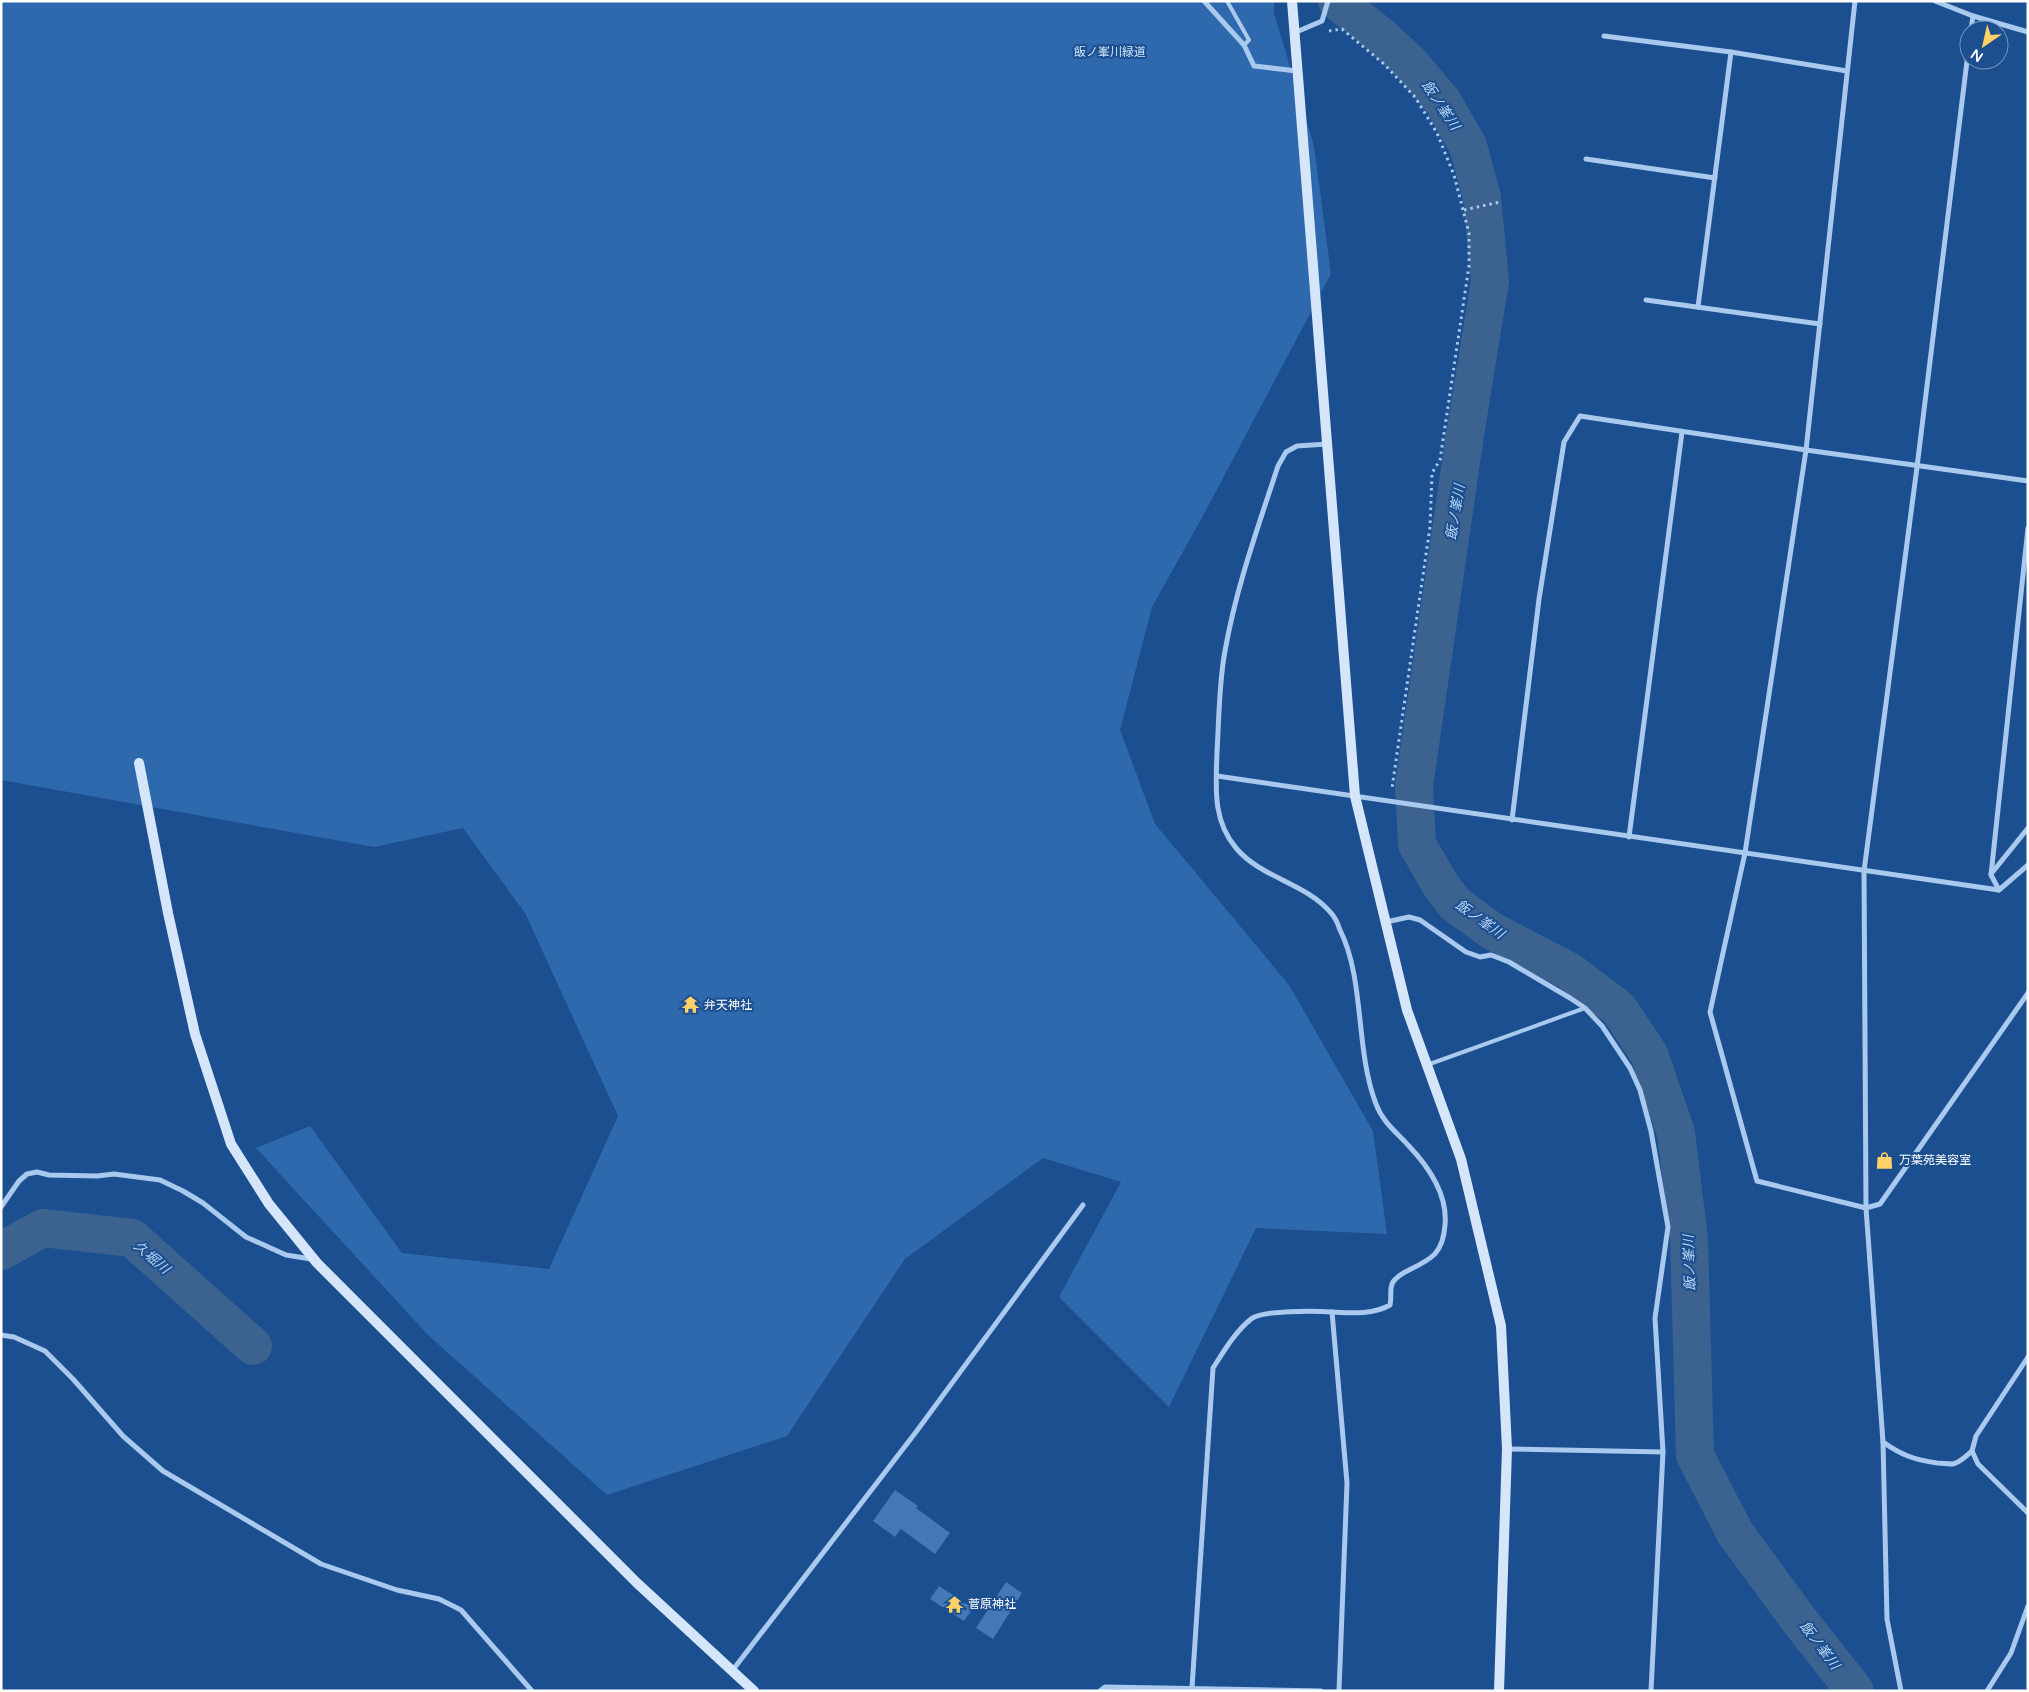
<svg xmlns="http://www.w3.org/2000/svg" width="2029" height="1692" font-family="'Varela Round','Noto Sans JP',sans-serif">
<rect width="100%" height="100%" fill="#1b4f8f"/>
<polygon fill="#2e69ad" points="1,1 1274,1 1274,13 1314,146 1331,274 1204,514 1152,607 1120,730 1155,824 1289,985 1373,1131 1387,1234 1256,1228 1169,1407 1059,1297 1121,1182 1043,1158 905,1259 787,1436 607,1495 428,1335 256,1148 310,1126 402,1253 549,1269 618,1116 525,913 463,828 374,847 1,780"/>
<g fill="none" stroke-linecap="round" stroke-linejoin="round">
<g stroke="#3c6290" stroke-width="38">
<polyline points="1337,1 1382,37 1411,64 1443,102 1468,146 1482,197 1490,281 1465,435 1414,786 1417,844 1440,884 1455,904 1492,931 1569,971 1619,1009 1649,1054 1676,1133 1689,1239 1695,1455 1735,1533 1799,1620 1855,1691"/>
<polyline points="1,1251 43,1228 132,1238 253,1346"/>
</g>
</g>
<g fill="#4478b7">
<polygon points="895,1490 918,1506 916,1508 950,1533 935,1554 901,1529 895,1537 873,1521"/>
<polygon points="1006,1582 1022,1593 993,1639 976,1628"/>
<polygon points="939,1586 973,1608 964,1621 930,1599"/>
</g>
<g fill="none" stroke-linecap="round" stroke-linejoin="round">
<g stroke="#a9c9ee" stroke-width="3" stroke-dasharray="2.5 4" stroke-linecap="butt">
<polyline points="1329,31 1342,29 1384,64 1415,97 1437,133 1454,175 1469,233 1469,266 1440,460 1432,473 1430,527 1392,788"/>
<polyline points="1464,210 1500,202"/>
</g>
<g stroke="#a9c9ee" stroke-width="4">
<polyline points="1227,1 1249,40 1244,45"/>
<polyline points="1427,1065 1585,1008"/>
</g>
<g stroke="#a9c9ee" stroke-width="5">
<polyline points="1204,1 1244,45 1254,66 1297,71"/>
<polyline points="1855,1 1806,450 1745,853 1710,1012 1757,1181 1866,1208 1880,1204 2028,993"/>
<polyline points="1935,1 1973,16 2028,32"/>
<polyline points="1971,30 1973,16"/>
<polyline points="1294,33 1322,21 1328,1"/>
<polyline points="1604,36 1731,52 1847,71"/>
<polyline points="1586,159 1715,178"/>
<polyline points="1646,300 1820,324"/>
<polyline points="1698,307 1731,52"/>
<path d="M1327,444L1297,446L1286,452L1278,466C1258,527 1236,588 1225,651C1219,682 1219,719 1217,752C1216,786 1212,820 1236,848C1261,878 1306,883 1331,913C1335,917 1338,924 1340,930C1365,980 1355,1049 1376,1104C1382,1121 1396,1132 1408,1145C1429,1167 1448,1194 1445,1225C1443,1253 1432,1259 1409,1270C1403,1273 1397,1276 1393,1282C1389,1288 1392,1297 1390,1305C1373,1315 1351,1313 1332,1312"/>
<polyline points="1217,776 1999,890 2028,865"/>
<polyline points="1512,820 1539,599 1564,442 1580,416 1806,450 2028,481"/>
<polyline points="1629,837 1682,432"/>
<polyline points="1991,874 2028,828"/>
<polyline points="1999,890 1991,875 2028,528"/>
<polyline points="1386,922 1409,917 1420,920 1466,952 1480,957 1491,955 1509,962 1570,998 1585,1008 1602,1026 1630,1068 1640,1090 1651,1131 1668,1227 1655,1318 1663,1452"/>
<polyline points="1,1207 19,1181 27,1174 37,1172 49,1175 97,1176 114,1174 160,1180 183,1191 203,1203 246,1237 286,1255 311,1259"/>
<polyline points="1,1335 14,1337 45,1351 73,1379 123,1436 163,1471 321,1564 397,1590 439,1599 461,1610 532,1691"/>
<polyline points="2028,1357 1976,1436 1972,1451 1978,1464 2028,1513"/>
<path d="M1883,1442C1901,1455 1915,1460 1937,1463C1942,1463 1948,1464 1953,1464C1961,1462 1966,1456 1972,1451"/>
<polyline points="1507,1449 1663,1452 1651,1691"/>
<polyline points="732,1671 916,1432 1083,1205"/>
<path d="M1192,1688L1213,1368C1224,1351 1235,1332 1251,1319C1262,1310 1317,1311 1332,1312L1347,1483L1339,1691"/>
<polyline points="1100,1691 1105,1687 1321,1691"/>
<polyline points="1901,1691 1887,1619 1883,1442 1866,1208 1864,871 1917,467 1969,45"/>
<polyline points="1987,1691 2011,1653 2028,1606"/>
</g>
<g stroke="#d6e6fa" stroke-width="10">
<polyline points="1292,1 1355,796 1407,1010 1461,1159 1501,1326 1507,1449 1499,1691"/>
<polyline points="139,763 168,913 195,1034 231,1144 269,1204 317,1263 637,1583 754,1691"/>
</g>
</g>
<defs>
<symbol id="temple-bare" viewBox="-9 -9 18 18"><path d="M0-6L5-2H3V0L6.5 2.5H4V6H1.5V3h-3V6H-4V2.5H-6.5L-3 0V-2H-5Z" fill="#ffd166" stroke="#1b4f8f" stroke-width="2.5" paint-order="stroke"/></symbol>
<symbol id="shop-bare" viewBox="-9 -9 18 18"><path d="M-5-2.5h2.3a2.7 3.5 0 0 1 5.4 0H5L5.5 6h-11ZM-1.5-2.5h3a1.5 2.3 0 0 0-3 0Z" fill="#ffd166" stroke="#1b4f8f" stroke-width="2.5" paint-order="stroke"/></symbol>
</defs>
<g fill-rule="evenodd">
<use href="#temple-bare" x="678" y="992" width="25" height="25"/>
<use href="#shop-bare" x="1872" y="1148" width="25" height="25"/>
<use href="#temple-bare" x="942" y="1592" width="25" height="25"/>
</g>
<g text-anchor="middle" stroke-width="4" stroke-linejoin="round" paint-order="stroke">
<g font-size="12" fill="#cfe3fa" stroke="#1b4f8f">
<text x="1110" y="56">飯ノ峯川緑道</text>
</g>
<g font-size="12" fill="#fff" stroke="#1b4f8f" text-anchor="start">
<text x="704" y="1009">弁天神社</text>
<text x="1899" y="1164">万葉苑美容室</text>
<text x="968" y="1608">菅原神社</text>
</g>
<g font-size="14" font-style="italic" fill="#b5d3f5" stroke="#1b4f8f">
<text transform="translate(1441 105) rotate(56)" y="5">飯ノ峯川</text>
<text transform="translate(1455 512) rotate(-81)" y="5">飯ノ峯川</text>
<text transform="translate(1480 919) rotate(35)" y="5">飯ノ峯川</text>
<text transform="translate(152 1257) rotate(41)" y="5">久堀川</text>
<text transform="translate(1689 1263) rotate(-92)" y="5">飯ノ峯川</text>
<text transform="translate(1820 1645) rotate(53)" y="5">飯ノ峯川</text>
</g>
</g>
<rect width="2029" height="1692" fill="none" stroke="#ffffff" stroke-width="5"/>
<g transform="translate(1984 45) rotate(214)"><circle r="24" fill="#1b4f8f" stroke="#7695bc"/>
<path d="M0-4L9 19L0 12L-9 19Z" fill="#ffd166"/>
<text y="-8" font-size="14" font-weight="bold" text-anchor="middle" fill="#ffffff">N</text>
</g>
</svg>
